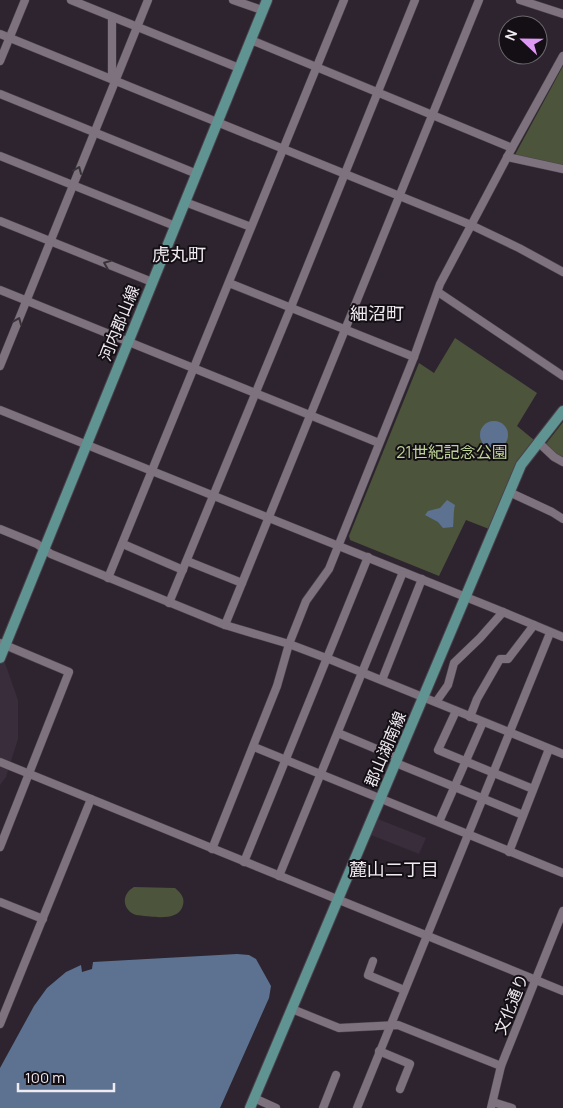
<svg xmlns="http://www.w3.org/2000/svg" width="563" height="1108" font-family="Manrope,'Noto Sans JP',sans-serif">
<rect width="100%" height="100%" fill="#2d242f"/>
<g fill="#392c3b">
<polygon points="0,656 5,663 18,700 18,739 6,777 0,785"/>
<polygon points="378,819 426,838 419,854 371,835"/>
</g>
<g fill="#4c553b">
<polygon points="563,66 563,165 515,155 517,151"/>
<polygon points="455,338 537,393 517,426 534,440 518,460 489,529 466,520 439,576 350,540 349,536 419,363 434,373"/>
<polygon points="563,422 563,459 545,445"/>
<path d="M134,887L175,888C181,893 185,898 183,905C179,923 149,916 136,915C122,910 121,894 134,887Z"/>
</g>
<g fill="#5d7291">
<circle cx="494" cy="435" r="14"/>
<path d="M447,500L455,505C453,513 454,519 453,527L443,528L438,522L425,515L428,511L440,508Z"/>
<polygon points="237,954 249,955 256,959 271,986 269,998 220,1108 0,1108 0,1068 34,1006 47,988 66,972 81,965 82,972 92,969 93,962"/>
</g>
<g fill="none" stroke-linecap="round" stroke-linejoin="round">
<defs>
<g id="minor">
<polyline points="71,0 239,68"/>
<polyline points="233,0 262,10"/>
<polyline points="520,0 563,14"/>
<polyline points="112,17 112,79"/>
<polyline points="0,34 471,225 519,248 563,272"/>
<polyline points="251,40 512,148"/>
<polyline points="0,61 25,0"/>
<polyline points="0,94 197,174"/>
<polyline points="0,156 175,226"/>
<polyline points="507,157 563,169"/>
<polyline points="185,202 251,227"/>
<polyline points="0,221 152,282"/>
<polyline points="229,283 414,357"/>
<polyline points="0,290 379,443"/>
<polyline points="438,292 563,376"/>
<polyline points="0,366 148,0"/>
<polyline points="0,410 503,612 563,637"/>
<polyline points="538,442 554,457 563,462"/>
<polyline points="509,492 552,512 563,519"/>
<polyline points="0,529 37,544 51,554 225,625 289,644 334,661 563,754"/>
<polyline points="123,544 183,570"/>
<polyline points="187,561 242,583"/>
<polyline points="108,578 344,0"/>
<polyline points="169,603 291,307 415,0"/>
<polyline points="225,625 479,0"/>
<polyline points="0,643 69,672 0,847"/>
<polyline points="382,680 422,579"/>
<polyline points="436,702 448,685 454,663 480,638 503,612"/>
<polyline points="456,711 438,750 533,789"/>
<polyline points="470,717 477,699 500,659 508,659 534,625"/>
<polyline points="338,733 398,758"/>
<polyline points="254,747 563,873"/>
<polyline points="0,762 563,991"/>
<polyline points="396,763 523,815"/>
<polyline points="439,822 483,722"/>
<polyline points="212,849 277,686 289,644 306,601 329,569 414,357 440,284 512,148 563,56"/>
<polyline points="509,852 549,749"/>
<polyline points="244,862 368,557"/>
<polyline points="279,876 403,572"/>
<polyline points="0,902 43,919"/>
<polyline points="373,961 368,975 404,990"/>
<polyline points="292,1009 339,1028 398,1025 501,1066"/>
<polyline points="0,1024 91,799"/>
<polyline points="379,1051 410,1064 400,1089"/>
<polyline points="254,1098 276,1108"/>
<polyline points="493,1102 512,1108"/>
<polyline points="323,1108 336,1075"/>
<polyline points="357,1108 550,633"/>
<polyline points="491,1108 501,1066 563,911"/>
</g>
<g id="major">
<polyline points="0,658 267,0"/>
<polyline points="250,1108 521,465 563,411"/>
</g>
</defs>
<use href="#minor" stroke="#4a424b" stroke-width="9"/>
<use href="#major" stroke="#4a424b" stroke-width="12"/>
<use href="#minor" stroke="#7d727e" stroke-width="8"/>
<use href="#major" stroke="#5f9492" stroke-width="10"/>
</g>
<defs><path id="oneway-chevron" d="M-2-3.5L2.5 0L-2 3.5" fill="none" stroke-width="1.6" stroke-linecap="round" stroke-linejoin="round" transform="scale(1.25)"/></defs>
<g stroke="#383239">
<use href="#oneway-chevron" transform="translate(78 170) rotate(-67)"/>
<use href="#oneway-chevron" transform="translate(107 264) rotate(-158)"/>
<use href="#oneway-chevron" transform="translate(18 321) rotate(-68)"/>
</g>
<g text-anchor="middle" stroke-width="4" stroke-linejoin="round" paint-order="stroke">
<g font-size="16" fill="#f0eaf1" stroke="#130f14">
<text transform="translate(119 323) rotate(-68)" y="6">河内郡山線</text>
<text transform="translate(385 749) rotate(-67)" y="6">郡山湖南線</text>
<text transform="translate(511 1004) rotate(-68)" y="6">文化通り</text>
</g>
<g font-size="16" fill="#bed497" stroke="#130f14">
<text x="452" y="458">21世紀記念公園</text>
</g>
<g font-size="18" fill="#f0eaf1" stroke="#130f14">
<text x="179" y="261">虎丸町</text>
<text x="377" y="320">細沼町</text>
<text x="394" y="876">麓山二丁目</text>
</g>
</g>
<g transform="translate(523 40) rotate(292)"><circle r="24" fill="#130f14" stroke="#6b676c"/>
<path d="M0-4L9 19L0 12L-9 19Z" fill="#dd99f3"/>
<text y="-8" font-size="14" font-weight="bold" text-anchor="middle" fill="#f0eaf1">N</text>
</g>
<path d="M18 1083v8h96v-8" fill="none" stroke="#f0eaf1" stroke-width="2.5"/>
<text x="25" y="1083" font-size="15" fill="#f0eaf1" stroke="#130f14" stroke-width="4" paint-order="stroke">100 m</text>
</svg>
